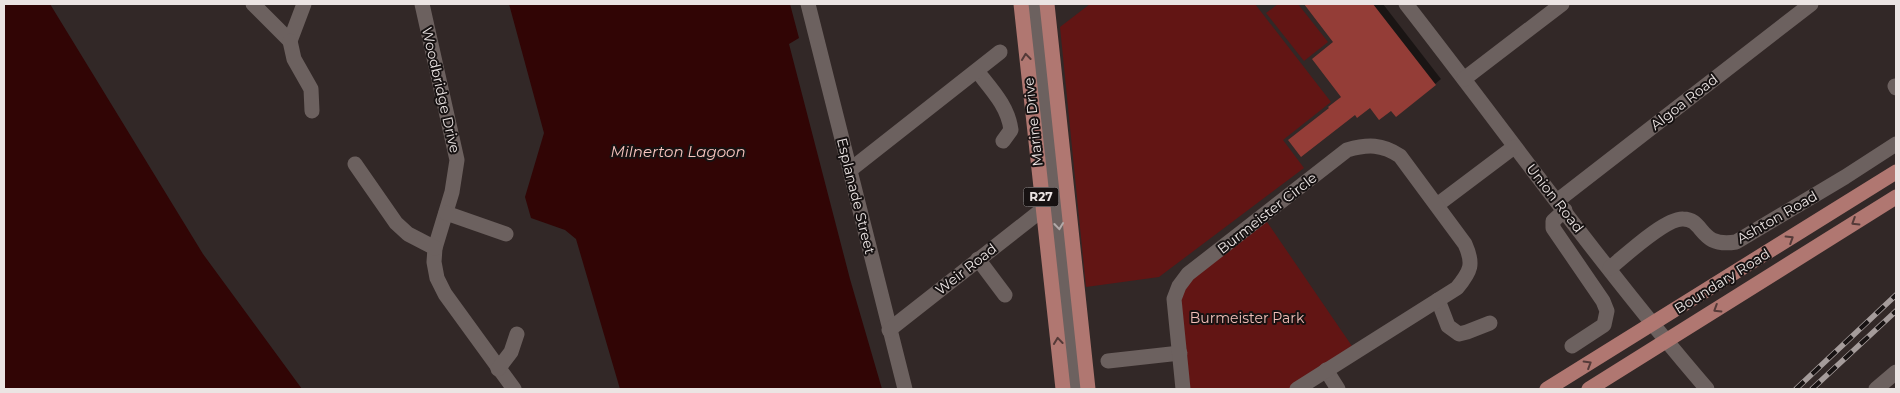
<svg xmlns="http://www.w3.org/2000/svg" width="1900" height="393" font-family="Montserrat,sans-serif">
<rect width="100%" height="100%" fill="#322827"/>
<g fill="#621514">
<polygon points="1090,4 1255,4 1331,102 1283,140 1304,168 1159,277 1086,287 1060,27"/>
<polygon points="1278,4 1298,4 1328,42 1304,61 1266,13"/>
<polygon points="1263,216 1356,352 1297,389 1183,389 1179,286"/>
</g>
<g fill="#310505">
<polygon points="4,4 50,4 203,254 302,389 4,389"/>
<polygon points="509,4 790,4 799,38 789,44 850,279 882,389 620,389 576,239 565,230 531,218 525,197 544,133"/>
</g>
<polygon fill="#0007" points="1306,4 1383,4 1441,79 1435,84 1391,109 1370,107 1355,113 1330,108 1342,96 1334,41"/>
<polygon fill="#943d37" points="1304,4 1373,4 1436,85 1396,117 1391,111 1379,120 1370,108 1357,118 1355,115 1301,157 1288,140 1329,108 1328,107 1341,97 1312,59 1333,42"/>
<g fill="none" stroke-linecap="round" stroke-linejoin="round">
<g stroke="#6c615f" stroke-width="15">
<polyline points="253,4 290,41 304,4"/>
<polyline points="422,4 457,160 452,192 435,248 434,262 437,278 445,294 514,389"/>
<polyline points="808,4 905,389"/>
<polyline points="1035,4 1075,389"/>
<path d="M1406,4C1506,132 1601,266 1707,389"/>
<polyline points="290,41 294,59 311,89 312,111"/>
<path d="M977,71C991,89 1008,106 1011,130L1003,141"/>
<polyline points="1464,79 1562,4"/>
<polyline points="1895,86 1896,88"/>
<polyline points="355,164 396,223 408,234 435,248"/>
<polyline points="850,170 1000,52"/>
<polyline points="1557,201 1811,4"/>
<polyline points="1437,205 1514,147"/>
<polyline points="1565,210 1553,221 1553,228 1603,301 1607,311 1604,325 1572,346"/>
<polyline points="446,213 506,234"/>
<polyline points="978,259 1005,295"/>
<path d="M1610,268C1625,256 1665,218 1683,219C1705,219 1698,248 1736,242L1845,177L1896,144"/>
<polyline points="1438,300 1448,326 1459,334 1467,332 1490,323"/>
<polyline points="889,330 1043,209"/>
<polyline points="1108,361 1180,353"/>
<polyline points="498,369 511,352 517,334"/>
<polyline points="1326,370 1338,389"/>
<path d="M1183,389L1174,299L1179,286L1188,274L1347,150C1368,144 1382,144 1400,156L1465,244C1474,264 1471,271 1457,288L1297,389"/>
<polyline points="1876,389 1896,372"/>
</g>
<g stroke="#b07771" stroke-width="15">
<polyline points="1021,4 1063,389"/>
<polyline points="1047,4 1088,389"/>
<polyline points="1547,389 1896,172"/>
<polyline points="1589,389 1896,197"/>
</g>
<defs>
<g id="rail">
<polyline points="1796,389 1896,295"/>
<polyline points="1812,389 1896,311"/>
</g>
</defs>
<use href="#rail" stroke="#a59c9b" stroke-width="5.5"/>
<use href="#rail" stroke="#171212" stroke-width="4" stroke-dasharray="11" stroke-linecap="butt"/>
</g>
<defs><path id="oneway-chevron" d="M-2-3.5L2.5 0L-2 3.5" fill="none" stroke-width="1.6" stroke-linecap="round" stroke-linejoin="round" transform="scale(1.25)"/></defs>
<g stroke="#543a38">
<use href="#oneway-chevron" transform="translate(1026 57) rotate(-96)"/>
<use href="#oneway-chevron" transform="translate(1855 222) rotate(148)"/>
<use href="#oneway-chevron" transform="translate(1790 239) rotate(-32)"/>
<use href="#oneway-chevron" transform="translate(1717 309) rotate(148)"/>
<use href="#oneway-chevron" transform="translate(1058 341) rotate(-96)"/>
<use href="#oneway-chevron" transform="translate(1588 364) rotate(-31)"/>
</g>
<use stroke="#b2a9a8" href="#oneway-chevron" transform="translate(1059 226) rotate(84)"/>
<g text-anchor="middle" stroke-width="4" stroke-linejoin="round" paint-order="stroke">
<rect fill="#171212" stroke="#aba5a4" stroke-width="1" x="1023.5" y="187.5" width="35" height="19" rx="4"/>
<g font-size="12" font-weight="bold" fill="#ebe4e3">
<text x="1041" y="201">R27</text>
</g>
<g font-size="14" fill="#ebe4e3" stroke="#171212">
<text transform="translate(441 90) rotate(77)" y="5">Woodbridge Drive</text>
<text transform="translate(1684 102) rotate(-38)" y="5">Algoa Road</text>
<text transform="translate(1033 122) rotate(-96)" y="5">Marine Drive</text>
<text transform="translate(856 196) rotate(76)" y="5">Esplanade Street</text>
<text transform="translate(1555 198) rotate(52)" y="5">Union Road</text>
<text transform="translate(1267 213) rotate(-38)" y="5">Burmeister Circle</text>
<text transform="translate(1777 217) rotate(-30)" y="5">Ashton Road</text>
<text transform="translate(966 269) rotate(-38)" y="5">Weir Road</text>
<text transform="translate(1722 281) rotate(-32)" y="5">Boundary Road</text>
</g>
<g font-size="14" fill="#f1beb8" stroke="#171212">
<text x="1247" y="323">Burmeister Park</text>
</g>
<g font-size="15" font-style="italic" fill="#f8c5bf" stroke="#171212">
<text x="678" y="157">Milnerton Lagoon</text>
</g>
</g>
<rect width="1900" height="393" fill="none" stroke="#ebe4e3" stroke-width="10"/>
</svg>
